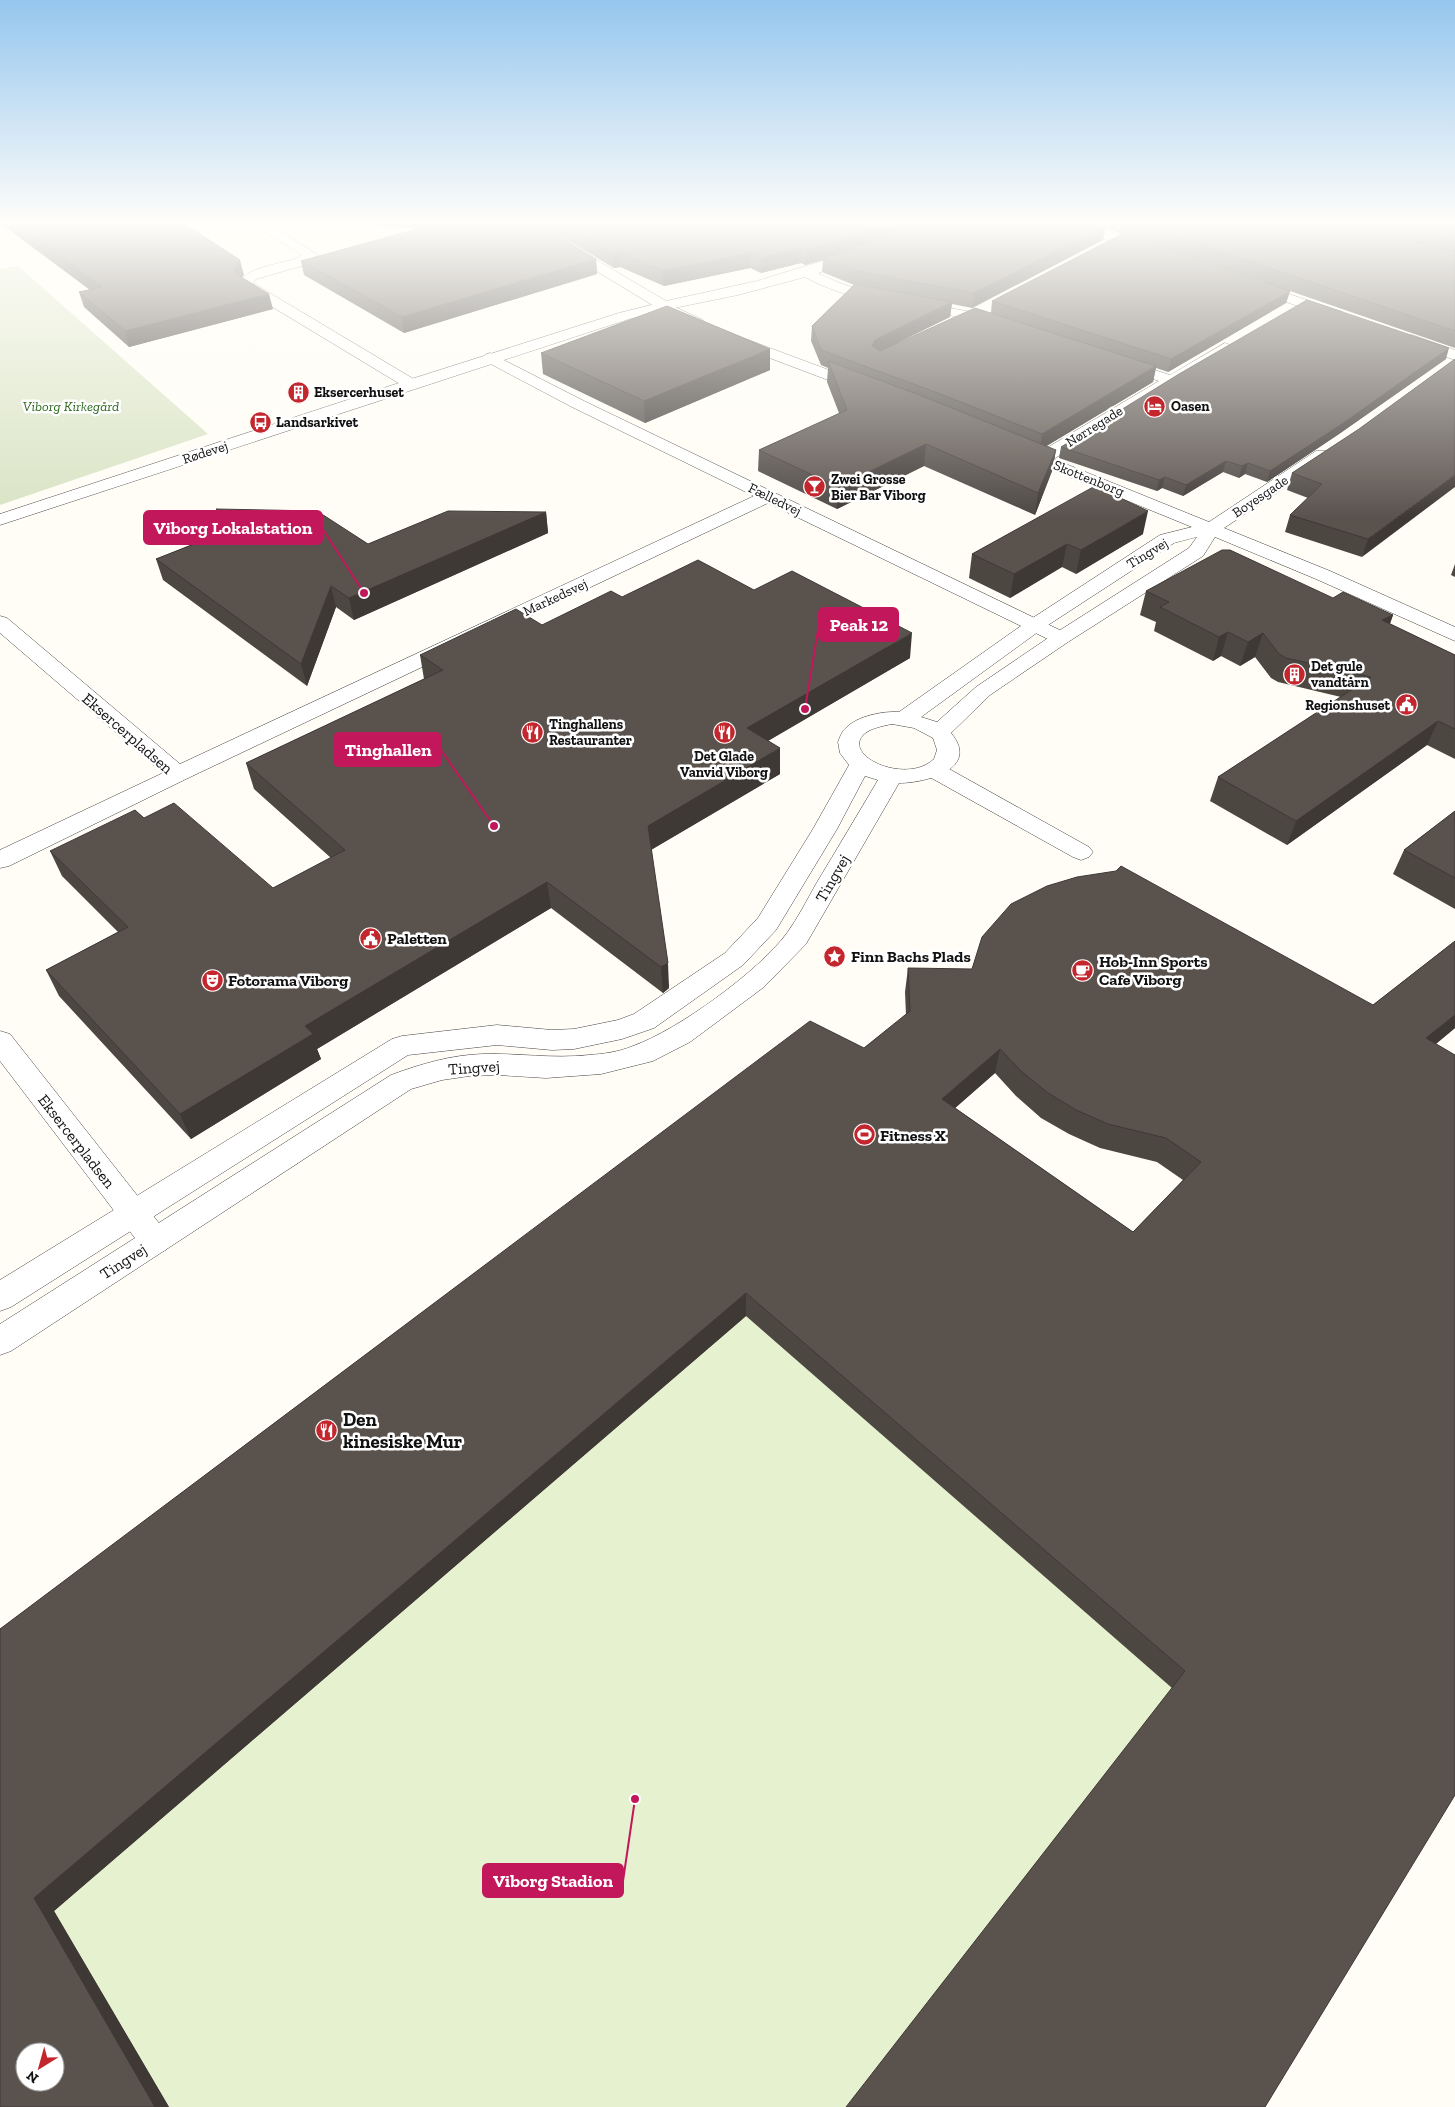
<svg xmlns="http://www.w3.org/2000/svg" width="1455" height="2107" font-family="'Zilla Slab',serif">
<rect width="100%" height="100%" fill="#fffdf5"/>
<polygon fill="#d9e3c4" points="18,266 208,434 0,505 0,269"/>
<polygon fill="#e6f2cf" points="746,1316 1173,1688 848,2107 169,2107 54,1911"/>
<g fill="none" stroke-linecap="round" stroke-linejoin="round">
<defs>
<g id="minor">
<path d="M251,223H267L318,255L305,265L256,279L253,283L417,381L419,384L417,387H405L241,288L239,285C243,268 279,264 295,259L302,255Z"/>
<path d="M518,223H534L666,301L757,281L858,250L865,254L863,257L818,273C872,302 945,303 1005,320L1007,323L1005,326L1000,327C980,322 960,317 939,313C893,305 847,300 805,277L738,295L664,310L659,309Z"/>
<polygon points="1066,223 1085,223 1153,247 1155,250 1153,253 1143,253 1067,226"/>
<polygon points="1253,282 1343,312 1345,315 1343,318 1333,318 1248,289 1246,286 1248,283"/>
<polygon points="1412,335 1455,350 1455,360 1407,343 1404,340 1407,337"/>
<polygon points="1225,343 1230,345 1233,348 1230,351 1047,463 1041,464 1035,463 1032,459 1035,455 1159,381 1114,366 1111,363 1114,360 1124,360 1170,375"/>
<polygon points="490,353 584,401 1068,634 1071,638 1068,642 1061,644 1054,642 768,503 186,779 9,866 0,868 0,850 163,773 0,633 0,616 7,618 180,764 754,496 572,407 485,361 482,358 485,355"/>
<polygon points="934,763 942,765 1089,847 1093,852 1089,857 1081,860 1073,857 926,775 923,770 926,765"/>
<polygon points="0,1031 10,1034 166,1232 170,1241 166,1250 155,1254 144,1250 0,1061"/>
</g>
<g id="tertiary">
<polygon points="664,302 703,320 705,323 703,326 693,326 662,311 629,319 0,525 0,514 405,381 619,313"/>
<polygon points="735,335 869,385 871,388 869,391 857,391 730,343 727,340 730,337"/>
<path d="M1019,445L1209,522L1316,451H1328L1331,455L1328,459L1224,528L1330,571L1455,627V641L1316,579L1215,537L1203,556L1068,642L990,695L951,733C981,769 925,783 899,783L806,944L764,987L690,1042L653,1061L601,1074L546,1078L498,1075L469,1076L442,1080L411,1089L11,1351L0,1355V1324L391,1075C421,1064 451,1055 483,1054C519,1053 552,1059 589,1055C603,1054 619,1052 633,1046C678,1030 759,971 787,933C798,918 807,900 816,884C837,849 858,814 878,780L865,776L837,829L776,930L743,965L654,1028L622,1039L574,1049L552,1050L497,1045L408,1055L11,1307L0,1311V1280L392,1039L402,1036L497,1025L552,1030L574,1029L618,1020L634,1014L725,953L758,918L813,829L849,765L840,753L838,742C840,737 842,731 846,728C857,716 883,711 899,712L1028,621L1160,535L1192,527L1013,454L1011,450L1013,446ZM1197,537L1189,548L1054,634L976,687L937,722L921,717L1042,629L1174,543ZM892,724L914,728L933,738L937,750L934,759C907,785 843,757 863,735C870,728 883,726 892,724Z"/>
</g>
</defs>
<use href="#minor" stroke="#444" stroke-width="1"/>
<use href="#tertiary" stroke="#444" stroke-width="1"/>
<use href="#minor" fill="#fff" fill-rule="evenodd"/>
<use href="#tertiary" fill="#fff" fill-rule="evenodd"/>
</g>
<g fill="#4d4742" fill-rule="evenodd">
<polygon points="0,223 183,223 244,275 242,278 273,309 129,347 84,307 79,292 90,290"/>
<polygon points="348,223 537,223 596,259 597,274 404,333 304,275 301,261 419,229"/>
<path d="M538,223H1455V348L1290,291L1286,303L1168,372L1156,368L1153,382L1046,446L1056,450L1052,471L1035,515L924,466L837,509L758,471L759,450L839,413L827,382L828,368L821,365L811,341L812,326L854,285L822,272L823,260L805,265L801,263L761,273L750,268L664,286L620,267L614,268ZM1105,228L1264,282L992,301L991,313L891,346L950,317L952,304L972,308L1103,240Z"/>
<polygon points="541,353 770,370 645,423 543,374"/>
<polygon points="1446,359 1339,434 1267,482 1245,474 1239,478 1223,472 1183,496 1162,488 1157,491 1059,458 1061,447"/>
<polygon points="1455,359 1362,557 1285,532 1290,515 1308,498 1287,490 1292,473 1359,429"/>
<polygon points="216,509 368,544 546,512 548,533 354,620 336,607 307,686 163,580 156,559 223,532 222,531"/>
<polygon points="1143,534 1076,574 1062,567 1010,598 969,578 972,554"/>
<polygon points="1455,564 1455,577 1451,575"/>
<polygon points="754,590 910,658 768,741 780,774 651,850 669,988 663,993 551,908 317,1049 321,1059 191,1139 59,996 46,970 118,932 62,876 50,851 144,818 273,888 331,858 254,789 246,763 424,679 420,655 542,625 622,597"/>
<polygon points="1146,591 1333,598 1393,615 1390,624 1455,655 1455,759 1427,745 1287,845 1210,801 1218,777 1341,697 1278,682 1271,678 1255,657 1240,666 1221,656 1213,661 1154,631 1156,622 1140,615"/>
<polygon points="1455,811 1455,909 1393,874 1404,850"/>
<path d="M1455,941V1028L1436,1044L1455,1795L1172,1688L746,1316L54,1911L169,2107H0V1629L864,1048L906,1015L905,992L908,968L1373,1005ZM995,1073L1016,1096L1041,1118L1069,1134L1100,1148L1157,1162L1183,1180L1133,1232L955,1108Z"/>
</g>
<g fill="#3f3936">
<polygon points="882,223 917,223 828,258 823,258 823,260 805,265 806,250"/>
<polygon points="1106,226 1103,240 972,308 974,293"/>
<polygon points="801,248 801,263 761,273 761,258"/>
<polygon points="619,252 620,267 614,268 614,254"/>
<polygon points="750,253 750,268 664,286 663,271"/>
<polygon points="596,259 597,274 404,333 402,317"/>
<polygon points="240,260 244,275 237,284 234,269"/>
<polygon points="1290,291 1286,303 1168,372 1171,359"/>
<polygon points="269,294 273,309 129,347 125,331"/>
<polygon points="952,302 950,317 874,354 872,346 875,340"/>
<polygon points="1449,348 1446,359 1339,434 1267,482 1270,471"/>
<polygon points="770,349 770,370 645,423 644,401"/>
<polygon points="1156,366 1153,382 1040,450 1042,434"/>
<polygon points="926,444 924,466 837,509 838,487"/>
<polygon points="1056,450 1052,471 1035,515 1038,493"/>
<polygon points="1226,461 1223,472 1183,496 1186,485"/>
<polygon points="1248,463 1245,474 1239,478 1242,466"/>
<polygon points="1455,475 1455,487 1362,557 1368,539"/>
<polygon points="1165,477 1162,488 1157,491 1159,480"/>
<polygon points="1148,511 1143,534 1076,574 1081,550"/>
<polygon points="546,512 548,533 354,620 349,598"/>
<polygon points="1067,544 1062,567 1010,598 1014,574"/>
<polygon points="331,586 336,607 307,686 301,664"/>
<polygon points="1393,615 1384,638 1382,620"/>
<polygon points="1228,632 1221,656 1213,661 1219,637"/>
<polygon points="912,633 910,658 747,753 747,728"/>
<polygon points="1263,633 1255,657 1240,666 1248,642"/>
<polygon points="1438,721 1427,745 1287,845 1296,821"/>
<polygon points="780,748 780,774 649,851 648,826"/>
<polygon points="547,882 551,908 317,1049 321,1059 191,1139 180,1114 305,1026"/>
<polygon points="668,963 669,988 663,993 661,967"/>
<polygon points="1455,1015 1455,1028 1412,1063 1426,1038"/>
<polygon points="1000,1049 995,1073 938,1123 942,1099"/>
<polygon points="746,1293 746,1316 54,1911 169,2107 155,2107 34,1898"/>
</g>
<g fill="#5a524d" stroke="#3f3936" fill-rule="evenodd">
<polygon points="14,223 183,223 240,260 234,269 236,274 269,294 125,331 79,292 102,287"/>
<polygon points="439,223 537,223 596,259 402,317 301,261"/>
<polygon points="561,223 882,223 829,244 806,250 801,248 761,258 750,253 663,271 619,252 614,254"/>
<polygon points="918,223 1098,223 1106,226 974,293 860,272 823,258 840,253"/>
<polygon points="1137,223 1345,223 1455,252 1455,331"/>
<polygon points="1390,223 1455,223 1455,241"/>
<polygon points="1122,234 1290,291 1171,359 992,301"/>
<polygon points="855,284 952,302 875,340 872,346 880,351 975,308 1156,366 1042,434 935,392 821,350 812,326"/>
<polygon points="1307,300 1449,348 1342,424 1270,471 1248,463 1242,466 1226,461 1186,485 1165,477 1159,480 1061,447 1179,374"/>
<polygon points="667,306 770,349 644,401 541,353"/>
<polygon points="1455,359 1455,475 1368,539 1290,515 1322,484 1292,473 1359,429"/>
<polygon points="828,361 922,396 1056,450 1038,493 926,444 838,487 759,450 847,410"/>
<polygon points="1095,486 1148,511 1081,550 1067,544 1014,574 972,554"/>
<polygon points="216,509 317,511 368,544 448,511 546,512 349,598 331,586 301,664 156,559 240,526"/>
<polygon points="1222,550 1230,550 1333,598 1343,592 1393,615 1382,620 1455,655 1455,729 1438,721 1296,821 1218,777 1371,677 1286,658 1279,654 1263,633 1248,642 1228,632 1219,637 1160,607 1169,602 1146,591"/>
<polygon points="698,560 754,590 792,571 912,633 747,728 780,748 648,826 668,963 661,967 547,882 305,1026 313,1034 180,1114 46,970 128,927 50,851 135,810 144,818 174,803 273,888 345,850 246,763 443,670 420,655 516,609 542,625 611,591 622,597"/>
<polygon points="1455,811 1455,878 1404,850"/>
<path d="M1121,866L1373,1005L1455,941V1015L1426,1038L1455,1055V1795L1265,2107H846L1185,1671L746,1293L34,1898L155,2107H0V1629L810,1021L864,1048L910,1011L908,968L972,969L982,937L1011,904L1047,886L1077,877L1116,871ZM1000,1049L1021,1071L1048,1093L1076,1110L1108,1124L1166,1138L1201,1162L1133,1232L942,1099ZM25,2052H55V2082H25Z"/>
</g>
<linearGradient id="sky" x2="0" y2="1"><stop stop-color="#95c6ee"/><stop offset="0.43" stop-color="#fffefa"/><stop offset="1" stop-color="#fffefa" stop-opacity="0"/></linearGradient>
<rect width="1455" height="518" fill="url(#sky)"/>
<defs>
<symbol id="building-disc" viewBox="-11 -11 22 22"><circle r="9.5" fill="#c4262e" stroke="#fff"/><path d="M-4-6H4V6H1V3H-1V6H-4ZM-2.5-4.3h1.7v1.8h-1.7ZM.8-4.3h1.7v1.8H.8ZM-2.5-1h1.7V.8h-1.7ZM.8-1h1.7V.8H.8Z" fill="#fff"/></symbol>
<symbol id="hotel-disc" viewBox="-11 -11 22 22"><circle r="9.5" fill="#c4262e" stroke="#fff"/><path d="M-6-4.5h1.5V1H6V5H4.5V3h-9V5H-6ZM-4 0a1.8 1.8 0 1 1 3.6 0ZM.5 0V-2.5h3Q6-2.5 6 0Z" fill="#fff"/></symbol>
<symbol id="bus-disc" viewBox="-11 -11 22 22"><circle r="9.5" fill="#c4262e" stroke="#fff"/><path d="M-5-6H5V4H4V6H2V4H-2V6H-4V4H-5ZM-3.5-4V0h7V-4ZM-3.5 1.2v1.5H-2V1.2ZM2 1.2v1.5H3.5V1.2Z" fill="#fff"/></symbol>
<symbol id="bar-disc" viewBox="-11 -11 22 22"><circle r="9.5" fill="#c4262e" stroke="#fff"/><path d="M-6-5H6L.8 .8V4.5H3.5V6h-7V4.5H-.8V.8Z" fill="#fff"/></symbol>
<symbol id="civic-disc" viewBox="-11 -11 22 22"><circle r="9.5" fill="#c4262e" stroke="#fff"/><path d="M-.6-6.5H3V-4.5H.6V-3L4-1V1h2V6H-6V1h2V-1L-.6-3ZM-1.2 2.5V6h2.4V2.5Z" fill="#fff"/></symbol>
<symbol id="restaurant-disc" viewBox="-11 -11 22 22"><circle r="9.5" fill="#c4262e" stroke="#fff"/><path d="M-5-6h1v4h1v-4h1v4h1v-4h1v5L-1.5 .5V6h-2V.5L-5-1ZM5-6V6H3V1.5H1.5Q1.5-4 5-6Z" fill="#fff"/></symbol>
<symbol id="sight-disc" viewBox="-11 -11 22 22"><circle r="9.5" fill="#c4262e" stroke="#fff"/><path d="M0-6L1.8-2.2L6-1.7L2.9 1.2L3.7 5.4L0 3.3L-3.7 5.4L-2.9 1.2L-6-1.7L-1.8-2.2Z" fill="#fff"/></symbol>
<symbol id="cafe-disc" viewBox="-11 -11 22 22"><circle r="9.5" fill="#c4262e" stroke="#fff"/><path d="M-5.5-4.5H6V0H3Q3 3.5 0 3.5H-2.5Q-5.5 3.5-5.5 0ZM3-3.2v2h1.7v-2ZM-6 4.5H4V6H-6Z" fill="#fff"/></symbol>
<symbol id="theatre-disc" viewBox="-11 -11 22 22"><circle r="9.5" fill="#c4262e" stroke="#fff"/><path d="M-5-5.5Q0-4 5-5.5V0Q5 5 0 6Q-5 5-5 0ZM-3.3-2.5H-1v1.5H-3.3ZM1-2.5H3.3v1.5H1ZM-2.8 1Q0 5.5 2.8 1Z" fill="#fff"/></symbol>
<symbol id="stadium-disc" viewBox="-11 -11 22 22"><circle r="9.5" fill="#c4262e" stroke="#fff"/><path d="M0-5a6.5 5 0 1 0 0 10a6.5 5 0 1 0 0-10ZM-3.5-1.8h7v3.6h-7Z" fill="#fff"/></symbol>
</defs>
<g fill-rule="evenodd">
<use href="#building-disc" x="286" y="380" width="25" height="25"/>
<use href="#hotel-disc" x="1142" y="394" width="25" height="25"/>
<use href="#bus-disc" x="248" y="410" width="25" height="25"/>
<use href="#bar-disc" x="802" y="474" width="25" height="25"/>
<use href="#building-disc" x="1282" y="662" width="25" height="25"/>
<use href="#civic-disc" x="1394" y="692" width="25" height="25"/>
<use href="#restaurant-disc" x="520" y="720" width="25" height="25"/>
<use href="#restaurant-disc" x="712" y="720" width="25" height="25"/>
<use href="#civic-disc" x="358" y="926" width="25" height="25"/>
<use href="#sight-disc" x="822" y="944" width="25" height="25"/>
<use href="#cafe-disc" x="1070" y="958" width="25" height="25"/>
<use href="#theatre-disc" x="200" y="968" width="25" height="25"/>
<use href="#stadium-disc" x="852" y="1122" width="25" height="25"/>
<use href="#restaurant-disc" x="314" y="1418" width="25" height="25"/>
</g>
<g text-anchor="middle" stroke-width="5" stroke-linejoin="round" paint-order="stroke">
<g font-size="14" font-weight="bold" fill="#111" stroke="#fff" text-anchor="start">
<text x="314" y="397">Eksercerhuset</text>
<text x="1171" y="411">Oasen</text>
<text x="276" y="427">Landsarkivet</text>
<text x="831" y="484">Zwei Grosse<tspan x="831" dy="16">Bier Bar Viborg</tspan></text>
<text x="1311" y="671">Det gule<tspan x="1311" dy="16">vandtårn</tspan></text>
<text x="1390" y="710" text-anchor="end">Regionshuset</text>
<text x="549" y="729">Tinghallens<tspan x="549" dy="16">Restauranter</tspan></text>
<text x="724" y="761" text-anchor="middle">Det Glade<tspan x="724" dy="16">Vanvid Viborg</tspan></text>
</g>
<g font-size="14" font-style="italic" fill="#2f6b1f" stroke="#fff">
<text x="71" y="411">Viborg Kirkegård</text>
</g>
<g font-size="14" fill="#111" stroke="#fff">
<text transform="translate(1094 426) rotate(-32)" y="5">Nørregade</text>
<text transform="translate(205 452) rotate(-18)" y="5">Rødevej</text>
<text transform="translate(1089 478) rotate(22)" y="5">Skottenborg</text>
<text transform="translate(1260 496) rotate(-34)" y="5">Boyesgade</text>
<text transform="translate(775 499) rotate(26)" y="5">Fælledvej</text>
<text transform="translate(1147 553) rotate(-31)" y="5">Tingvej</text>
<text transform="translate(555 597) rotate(-25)" y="5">Markedsvej</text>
</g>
<g font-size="16" fill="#111" stroke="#fff">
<text transform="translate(128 733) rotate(41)" y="6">Eksercerpladsen</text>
<text transform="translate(832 878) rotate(-60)" y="6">Tingvej</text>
<text transform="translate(474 1067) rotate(-4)" y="6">Tingvej</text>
<text transform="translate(77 1141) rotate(52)" y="6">Eksercerpladsen</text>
<text transform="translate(123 1261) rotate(-33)" y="6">Tingvej</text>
</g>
<g font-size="16" font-weight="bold" fill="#111" stroke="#fff" text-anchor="start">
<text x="387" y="944">Paletten</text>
<text x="851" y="962">Finn Bachs Plads</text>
<text x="1099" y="967">Hob-Inn Sports<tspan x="1099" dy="18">Cafe Viborg</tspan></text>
<text x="228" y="986">Fotorama Viborg</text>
<text x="880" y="1141">Fitness X</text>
</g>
<g font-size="19" font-weight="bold" fill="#111" stroke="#fff" text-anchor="start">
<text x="343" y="1426">Den<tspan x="343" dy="22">kinesiske Mur</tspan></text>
</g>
</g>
<path fill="none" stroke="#c2185b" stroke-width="2" d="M364 593L322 528M805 709L819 624M494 826L441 750M635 1799L623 1881"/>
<g fill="#c2185b" stroke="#fff" stroke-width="2">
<circle cx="364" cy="593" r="5"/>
<circle cx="805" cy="709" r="5"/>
<circle cx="494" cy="826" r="5"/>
<circle cx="635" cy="1799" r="5"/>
</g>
<g fill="#c2185b" stroke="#c2185b" stroke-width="2">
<rect x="144" y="511" width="178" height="33" rx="5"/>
<rect x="819" y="608" width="79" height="33" rx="5"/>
<rect x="334" y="733" width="107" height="33" rx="5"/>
<rect x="483" y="1864" width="140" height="33" rx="5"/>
</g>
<g font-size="18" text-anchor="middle" font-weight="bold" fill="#fff">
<text x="233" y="534">Viborg Lokalstation</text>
<text x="859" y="631">Peak 12</text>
<text x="388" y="756">Tinghallen</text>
<text x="553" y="1887">Viborg Stadion</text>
</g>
<g transform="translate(40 2067) rotate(217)"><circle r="24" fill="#ffffff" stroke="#a0a0a0"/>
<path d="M0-4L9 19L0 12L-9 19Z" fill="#c4262e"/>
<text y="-8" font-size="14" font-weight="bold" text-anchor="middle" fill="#111111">N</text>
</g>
</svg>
